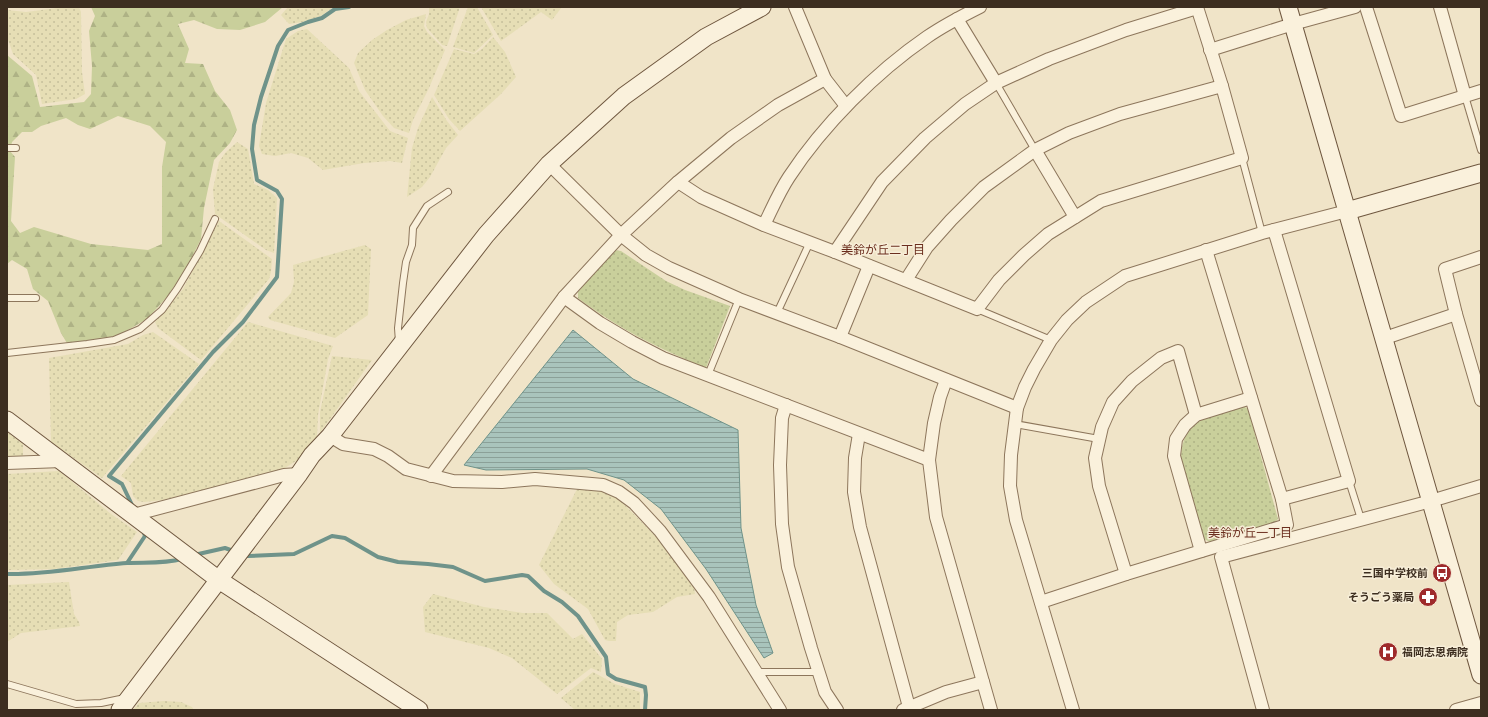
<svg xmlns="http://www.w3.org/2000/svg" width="1488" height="717" font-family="Merriweather,'Noto Sans JP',serif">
<defs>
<pattern id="farmland-dots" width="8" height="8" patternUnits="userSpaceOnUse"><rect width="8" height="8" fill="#e6deb5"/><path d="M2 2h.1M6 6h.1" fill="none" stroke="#c6bf9b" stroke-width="1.8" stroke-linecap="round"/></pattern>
<pattern id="forest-firs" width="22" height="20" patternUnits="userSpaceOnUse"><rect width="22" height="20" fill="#c9cf9b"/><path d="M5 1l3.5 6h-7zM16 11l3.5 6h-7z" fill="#aeb285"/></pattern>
<pattern id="park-dots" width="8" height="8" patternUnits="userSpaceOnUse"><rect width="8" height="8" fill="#c9cf9b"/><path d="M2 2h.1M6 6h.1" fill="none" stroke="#aeb285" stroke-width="1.8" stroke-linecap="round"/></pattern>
<pattern id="water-rules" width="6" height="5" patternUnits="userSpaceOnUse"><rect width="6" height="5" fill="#a9c4bc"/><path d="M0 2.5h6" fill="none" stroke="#8ba098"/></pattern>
</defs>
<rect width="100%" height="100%" fill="#f0e4c8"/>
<g fill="url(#farmland-dots)">
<polygon points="65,7 79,7 81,12 82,72 85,94 76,99 42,104 36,75 13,54 7,37 7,10 26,12"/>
<polygon points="288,7 333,7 321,16 302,22 289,24 281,15"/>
<polygon points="429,7 460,7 447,46 442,45 427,28 426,22 429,14"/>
<polygon points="468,7 477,7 493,35 474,53 453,47"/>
<polygon points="481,7 562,7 552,20 541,12 501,41"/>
<polygon points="426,14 424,26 427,32 445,50 429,88 413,120 409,133 394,128 383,116 365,90 354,63 358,53 372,40 387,30 406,20"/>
<polygon points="307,29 349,68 359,91 390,131 408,138 402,163 390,161 364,163 323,170 308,158 291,153 275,156 262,154 259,146 266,103 286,39 298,31"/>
<polygon points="493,37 505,52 516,77 501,94 460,131 449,119 434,95 454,49 474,54 482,49"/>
<polygon points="432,97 447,121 458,135 446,148 430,177 422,187 407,197 412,148 418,128"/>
<polygon points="237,142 248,149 254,184 268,190 277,198 274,253 266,250 215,214 213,189 219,162 225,153"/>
<polygon points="219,221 272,259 271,272 269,279 201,360 158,328 155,322 183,289"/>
<polygon points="365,245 371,249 368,315 335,338 270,320 268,317 291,293 294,282 293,265"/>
<polygon points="248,322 333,346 328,359 318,415 317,436 302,457 285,468 245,481 162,500 144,502 138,501 133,496 131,483 121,476"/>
<polygon points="153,332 199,364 102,478 51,442 49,358 128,344 143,335"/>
<polygon points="332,356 372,360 320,433 320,412"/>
<polygon points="7,432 23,444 23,460 7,461"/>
<polygon points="59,471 111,514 137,532 118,560 54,569 7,570 7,474"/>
<polygon points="577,489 601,491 617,497 665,546 694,587 695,594 677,597 653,612 628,615 617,622 616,641 609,641 605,640 588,609 554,584 539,565"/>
<polygon points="69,582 74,614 79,622 80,626 21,633 7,642 7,585"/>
<polygon points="433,594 484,607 523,613 547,613 573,639 582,634 602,659 601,672 591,668 557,694 512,658 489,648 425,632 423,607"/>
<polygon points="593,672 615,684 640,692 640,710 575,710 561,698"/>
<polygon points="164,701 181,702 192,707 194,710 133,710 139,703"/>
</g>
<path fill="url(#forest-firs)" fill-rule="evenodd" d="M91,7H283L265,22L240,30L217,29L194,20L178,24L189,49L185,63L203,64L215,91L230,110L237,130L230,143L214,160L204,208L201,239L186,269L167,297L147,319L121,334L104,339L68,345L61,333L48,301L33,289L27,269L12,260L7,264V55L32,76L40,107L84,102L91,94L92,66L89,31L95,16ZM118,116L150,126L166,142L162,167V244L148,250L91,244L34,227L20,233L11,221L15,157L10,151L12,142L22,132H32L41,126L66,118L78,125L90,129Z"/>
<g fill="url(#park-dots)">
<path d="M614,250L621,251L666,281L685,290L730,306L706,368C658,348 619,329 578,298V292Z"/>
<path d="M1243,406L1248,409L1278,519L1273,524L1210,542L1204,539L1181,458C1182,418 1212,415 1243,406Z"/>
</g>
<polygon fill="url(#water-rules)" stroke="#6f938a" points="573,330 633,379 738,430 741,528 756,605 773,653 764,658 706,569 661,509 624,480 587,469 486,470 464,465"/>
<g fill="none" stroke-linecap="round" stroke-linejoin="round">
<g stroke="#6f938a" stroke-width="4">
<polyline points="133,507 122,484 109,476 213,352 243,322 277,277 282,199 277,191 257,180 252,149 254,125 261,97 278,46 288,30 308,22 322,18 335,9 349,7"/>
<polyline points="194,555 225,548 236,552"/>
<polyline points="244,555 248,556 294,554 332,536 345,538 378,557 398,562 428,564 453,567 485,581 522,575 528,576 544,591 562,602 578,616 606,657 608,674 616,679 645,687 646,695 645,710"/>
<polyline points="127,563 145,536 143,530"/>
<path d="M7,574C47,575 87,566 127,563C145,562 164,564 182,559"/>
</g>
<defs>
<g id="lane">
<polyline points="996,83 1035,150"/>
<polyline points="1465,96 1481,150"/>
<polyline points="7,148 16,148"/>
<polyline points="1242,158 1262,233"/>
<polyline points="7,298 36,298"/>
<polyline points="977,309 1051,340"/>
<polyline points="777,313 810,242"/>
<polyline points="399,342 398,328 403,283 406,262 412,245 413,228 427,206 448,192"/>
<polyline points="7,353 87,344 114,340 140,329 162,310 177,289 200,251 215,219"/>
<polyline points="708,375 739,299"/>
<polyline points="1015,424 1099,439"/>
<polyline points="1349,481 1361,519"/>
<polyline points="757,672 819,672"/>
<polyline points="7,684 76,704 101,703 125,698"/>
</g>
<g id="street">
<polyline points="795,7 825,79 846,106"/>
<polyline points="1366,7 1401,116 1481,91"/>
<polyline points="1440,7 1465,96"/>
<polyline points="957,19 996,83"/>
<polyline points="1210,50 1293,24 1355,7"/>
<polyline points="1035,150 1075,217"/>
<polyline points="549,164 621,235 646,255 669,268 739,299 840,337 1017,408"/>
<polyline points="678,182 701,197 764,225 835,252 977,309 999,280 1024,255 1048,234 1101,201 1242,158 1222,86 1197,7"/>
<path d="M764,225C772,209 779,192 789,177C823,125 876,72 927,37C943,26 962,16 980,7"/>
<polyline points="1274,230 1349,481 1282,499"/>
<polyline points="835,252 882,182 925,138 965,104 996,83 1049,59 1126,30 1197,8"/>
<polyline points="1481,257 1445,269 1456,314 1481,400"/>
<polyline points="906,280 927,247 951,220 984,187 1035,150 1069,133 1120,114 1222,86"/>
<polyline points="564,297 600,323 632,342 663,358 929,460"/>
<polyline points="840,337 869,266"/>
<polyline points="1385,338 1456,314"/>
<polyline points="946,380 940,397 934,423 929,460 936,517 991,710"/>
<polyline points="786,405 782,418 780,465 782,524 788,567 811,648 825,692 837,710"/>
<polyline points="859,434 855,458 854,492 860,527 909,707"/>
<polyline points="330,436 343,444 374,449 388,456 406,469 453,481 502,482 535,479 603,485 619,492 634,503 660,531 709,597 780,710"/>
<polyline points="7,463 62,461"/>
<polyline points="431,476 564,297 621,235 678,182 731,138 778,105 825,79"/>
<polyline points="133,515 284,475 299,474"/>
<polyline points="1201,551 1174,456 1176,439 1185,425 1196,415 1251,398"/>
<polyline points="1126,574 1099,486 1095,458 1102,427 1113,402 1132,381 1161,358 1178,351 1196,415"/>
<polyline points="1041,602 1126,574 1287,525 1282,499 1206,250"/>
<polyline points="903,710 946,692 983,682"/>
<polyline points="1073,710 1016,520 1010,486 1011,455 1017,408 1025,387 1034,369 1051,340 1067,320 1086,302 1125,276 1262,233 1347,211"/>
<polyline points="1263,710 1221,557 1431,501 1481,486"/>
<polyline points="1456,710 1481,703"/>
</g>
<g id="secondary">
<polyline points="1288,7 1481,675"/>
<polyline points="1347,211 1481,173"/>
<polyline points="7,420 219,580 419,710"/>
<polyline points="120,710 299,474 312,455 330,436 486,235 549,164 624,96 706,37 762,7"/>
</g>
</defs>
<use href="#lane" stroke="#8d765c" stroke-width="8"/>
<use href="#street" stroke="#8d765c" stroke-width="14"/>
<use href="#secondary" stroke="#6f573f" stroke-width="19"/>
<use href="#lane" stroke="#faf1dc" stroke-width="6"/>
<use href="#street" stroke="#faf1dc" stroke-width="12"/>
<use href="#secondary" stroke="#faf1dc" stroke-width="17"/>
</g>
<defs>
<symbol id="bus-disc" viewBox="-11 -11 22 22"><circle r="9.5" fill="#9e2a2b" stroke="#f7eed8"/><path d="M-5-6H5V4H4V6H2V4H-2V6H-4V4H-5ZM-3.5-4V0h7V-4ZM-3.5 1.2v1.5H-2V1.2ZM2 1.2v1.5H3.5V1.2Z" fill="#fff"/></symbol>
<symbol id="pharmacy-disc" viewBox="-11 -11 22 22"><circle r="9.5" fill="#9e2a2b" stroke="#f7eed8"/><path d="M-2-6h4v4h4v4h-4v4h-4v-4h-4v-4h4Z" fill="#fff"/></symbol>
<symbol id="hospital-disc" viewBox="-11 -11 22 22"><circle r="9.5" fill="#9e2a2b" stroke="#f7eed8"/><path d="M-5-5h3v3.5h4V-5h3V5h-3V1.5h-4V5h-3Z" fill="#fff"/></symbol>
</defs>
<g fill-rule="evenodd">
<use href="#bus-disc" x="1431" y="562" width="22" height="22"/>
<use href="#pharmacy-disc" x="1417" y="586" width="22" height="22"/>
<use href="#hospital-disc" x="1377" y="641" width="22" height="22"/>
</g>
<g text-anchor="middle" stroke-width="3" stroke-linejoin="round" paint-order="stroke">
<g font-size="11" font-weight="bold" fill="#3d2e20" stroke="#f7eed8" text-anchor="end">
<text x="1428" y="577">三国中学校前</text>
<text x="1414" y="601">そうごう薬局</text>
<text x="1402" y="656" text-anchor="start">福岡志恩病院</text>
</g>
<g font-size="12" fill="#6b2e1e" stroke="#f7eed8">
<text x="883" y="254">美鈴が丘二丁目</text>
<text x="1250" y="537">美鈴が丘一丁目</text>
</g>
</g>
<rect width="1488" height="717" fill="none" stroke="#3d2e20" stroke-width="16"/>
</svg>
